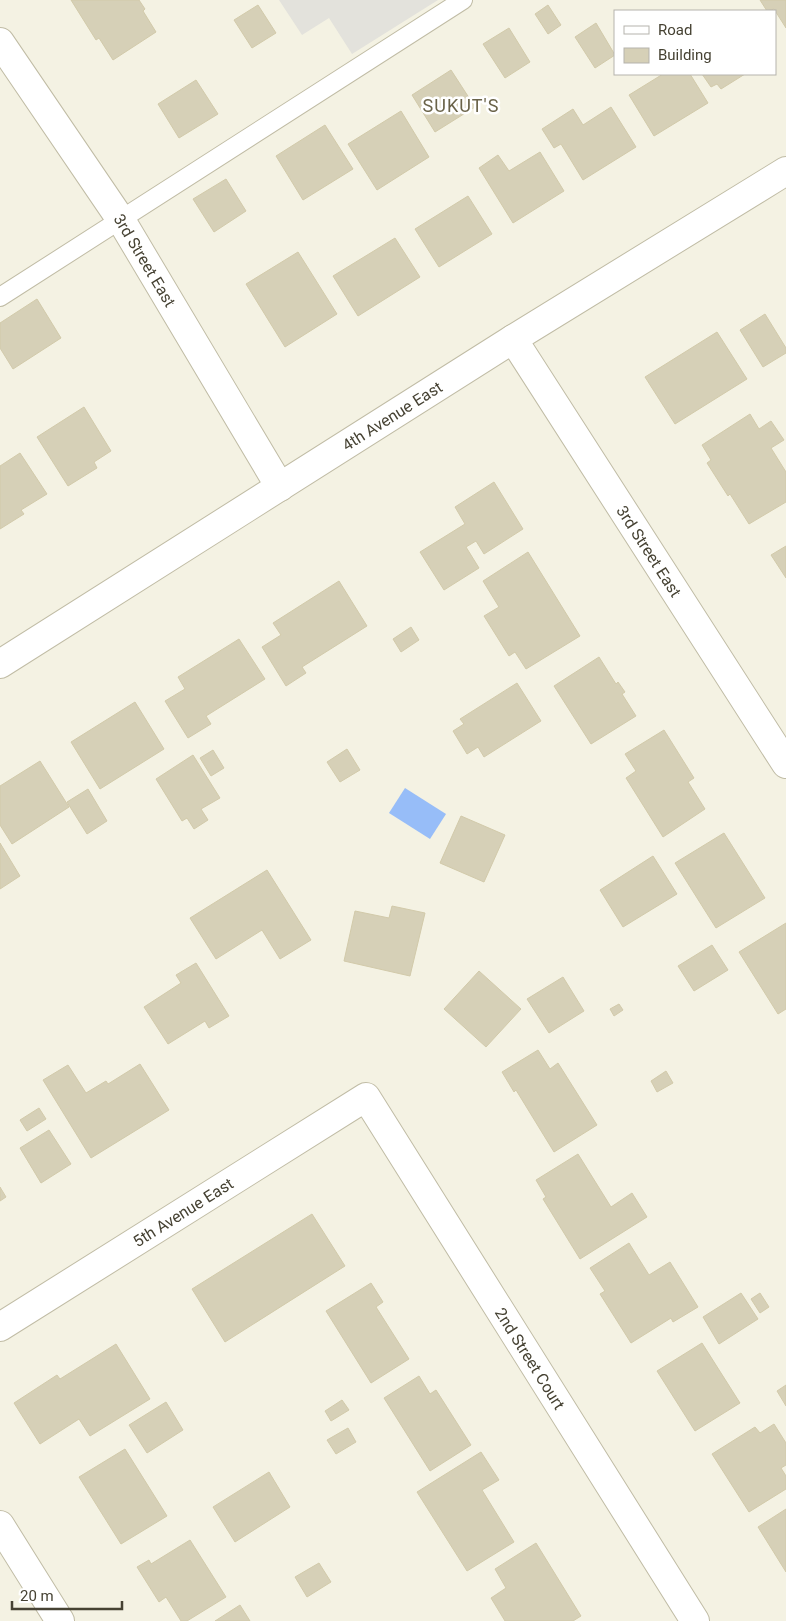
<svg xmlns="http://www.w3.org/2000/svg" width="786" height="1621" font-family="Roboto,sans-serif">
<rect width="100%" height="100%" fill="#f4f2e3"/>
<polygon fill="#e3e2dc" points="279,0 438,0 352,54 329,18 302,35"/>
<polygon fill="#97bdf8" points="405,788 446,814 430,839 389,813"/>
<g fill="#d6d0b7" stroke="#d2caaa">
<polygon points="71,0 139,0 145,9 143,11 156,32 113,60 99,38 96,40"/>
<polygon points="760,0 786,0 786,28 774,9 767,11"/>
<polygon points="258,5 276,33 252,48 234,20"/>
<polygon points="548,5 561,25 548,34 535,14"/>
<polygon points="596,23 615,55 595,68 575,37"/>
<polygon points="509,28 530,62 505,78 483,44"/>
<polygon points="451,70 475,107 435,132 412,95"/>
<polygon points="663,74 690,74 708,103 654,136 629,95"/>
<polygon points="702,74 745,74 721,89 717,84 711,87"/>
<polygon points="196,80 218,114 179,138 158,104"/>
<polygon points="611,107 636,147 583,180 561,144 554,148 542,129 573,109 583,125"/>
<polygon points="401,111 429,157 377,190 348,144"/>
<polygon points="325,125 353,169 303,200 276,156"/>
<polygon points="540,152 564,191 513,223 479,168 498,155 509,171"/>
<polygon points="226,179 246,211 214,232 193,199"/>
<polygon points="468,196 492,234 439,267 415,229"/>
<polygon points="395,238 420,277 358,316 333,276"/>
<polygon points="298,252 337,314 285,347 246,284"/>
<polygon points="37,299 61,338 13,369 0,348 0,323"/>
<polygon points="765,314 786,348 786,353 763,367 740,330"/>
<polygon points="717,332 747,379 675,424 645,377"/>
<polygon points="84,407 111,451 94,462 97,468 68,486 37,437"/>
<polygon points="750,414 759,429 771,421 784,440 771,448 786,472 786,502 749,524 730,494 728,496 707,463 711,460 702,445"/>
<polygon points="20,453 47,494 21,510 24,514 0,529 0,466"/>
<polygon points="494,482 523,529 484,554 476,541 466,547 479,568 444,590 420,552 465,524 455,507"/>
<polygon points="786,546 786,578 771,555"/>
<polygon points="528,552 580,636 526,669 515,652 509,656 484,616 499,607 483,581"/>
<polygon points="339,581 367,626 302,667 306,673 286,686 262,647 281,635 273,623"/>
<polygon points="411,627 419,640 401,652 393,639"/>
<polygon points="239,639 265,679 206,716 211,724 188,738 165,701 185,689 178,677"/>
<polygon points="599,657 616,684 618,682 625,692 622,694 636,716 591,744 554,686"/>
<polygon points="517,683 541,721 484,757 478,747 467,754 453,731 464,724 460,719"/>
<polygon points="135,702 164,749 100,789 71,742"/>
<polygon points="664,730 694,778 688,782 705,809 663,837 626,778 636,771 625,754"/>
<polygon points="347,749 360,770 340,782 327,762"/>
<polygon points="213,750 224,768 211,776 200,758"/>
<polygon points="193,755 220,798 201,809 208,820 194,829 187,818 182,821 156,779"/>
<polygon points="40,761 69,807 12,844 0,825 0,786"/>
<polygon points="88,789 107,821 87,834 67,802"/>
<polygon points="461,816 505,835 484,882 440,863"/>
<polygon points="724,833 765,898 716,928 675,863"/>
<polygon points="0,843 20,876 0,889"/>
<polygon points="653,856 677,894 623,927 600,890"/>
<polygon points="267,870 311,940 280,959 262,930 216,959 190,918"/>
<polygon points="392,906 425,913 410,976 344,961 355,911 389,918"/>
<polygon points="786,923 786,1009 778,1014 739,952"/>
<polygon points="712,945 728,970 694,991 678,966"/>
<polygon points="196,963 229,1016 209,1028 205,1021 168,1044 144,1007 181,983 176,975"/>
<polygon points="479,971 521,1009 486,1047 444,1009"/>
<polygon points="563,977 584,1011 549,1033 527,999"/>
<polygon points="619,1004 623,1010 614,1016 610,1009"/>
<polygon points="538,1050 550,1069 558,1063 597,1125 554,1152 516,1090 514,1092 502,1072"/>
<polygon points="140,1064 169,1110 91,1158 43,1080 68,1065 86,1093 106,1081 108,1084"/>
<polygon points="666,1071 673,1083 657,1092 651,1081"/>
<polygon points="39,1108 46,1119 27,1131 20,1120"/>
<polygon points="49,1130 71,1164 41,1183 20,1148"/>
<polygon points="578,1154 611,1207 632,1193 647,1217 580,1259 543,1199 546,1197 536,1180"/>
<polygon points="0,1187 6,1197 0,1201"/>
<polygon points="312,1214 345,1266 225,1342 192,1289"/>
<polygon points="629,1243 649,1275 670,1262 698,1307 673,1322 671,1318 631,1343 600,1294 605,1291 590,1268"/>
<polygon points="371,1283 383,1302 376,1307 409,1359 371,1383 326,1311"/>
<polygon points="741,1293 758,1319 719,1344 703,1317"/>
<polygon points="760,1293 769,1307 760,1313 751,1299"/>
<polygon points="702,1343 740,1403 695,1431 657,1371"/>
<polygon points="116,1344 150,1399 90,1436 79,1419 40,1444 14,1403 57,1375 60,1379"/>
<polygon points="419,1376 430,1394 436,1390 471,1445 430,1471 384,1398"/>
<polygon points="786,1385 786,1406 777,1391"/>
<polygon points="342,1400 349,1410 331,1421 325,1411"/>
<polygon points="166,1402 183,1430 147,1453 129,1425"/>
<polygon points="774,1424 786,1443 786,1465 781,1468 786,1476 786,1489 749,1512 712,1454 755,1427 760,1433"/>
<polygon points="348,1428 356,1442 336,1454 327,1440"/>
<polygon points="125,1449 167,1516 121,1544 79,1477"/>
<polygon points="481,1452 499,1480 482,1490 514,1542 467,1571 417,1492"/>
<polygon points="269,1472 290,1507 235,1542 213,1507"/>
<polygon points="786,1509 786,1572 758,1527"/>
<polygon points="190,1540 226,1597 187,1621 181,1621 166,1597 159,1602 137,1567 149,1560 151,1564"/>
<polygon points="536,1543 581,1616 573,1621 505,1621 491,1598 506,1588 495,1569"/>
<polygon points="319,1563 331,1582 307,1597 295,1577"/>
<polygon points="240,1605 250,1621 215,1621"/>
</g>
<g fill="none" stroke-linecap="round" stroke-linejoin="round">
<defs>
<polyline id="service" points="0,297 463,0"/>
<g id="minor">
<path id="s1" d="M0,42L121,220L280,487"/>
<path id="s2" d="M513,339L786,764"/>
<path id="s3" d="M0,664L513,339L786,171"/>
<path id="s4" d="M0,1327L366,1097L695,1621"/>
<polyline points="0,1525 60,1621"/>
</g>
</defs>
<use href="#service" stroke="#c0bca5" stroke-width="20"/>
<use href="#minor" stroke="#c0bca5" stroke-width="30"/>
<use href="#service" stroke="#fff" stroke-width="18"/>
<use href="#minor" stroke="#fff" stroke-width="28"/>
</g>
<g text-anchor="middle" stroke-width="5" stroke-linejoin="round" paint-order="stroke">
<g font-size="16" fill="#464233" stroke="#fff">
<text dy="6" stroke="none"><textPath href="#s1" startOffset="262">3rd Street East</textPath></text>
<text dy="6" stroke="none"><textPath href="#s3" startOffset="464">4th Avenue East</textPath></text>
<text dy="6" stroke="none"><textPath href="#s2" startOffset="252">3rd Street East</textPath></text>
<text dy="6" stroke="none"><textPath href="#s4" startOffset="216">5th Avenue East</textPath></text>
<text dy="6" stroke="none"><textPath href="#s4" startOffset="741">2nd Street Court</textPath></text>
</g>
<g font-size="18" letter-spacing="1" fill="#6a6349" stroke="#fff">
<text x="461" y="112">SUKUT'S</text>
</g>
</g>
<rect x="614" y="10" width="162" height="65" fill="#ffffff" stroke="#b5b3ad"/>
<rect x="624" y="26" width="25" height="8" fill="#ffffff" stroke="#b5b3ad"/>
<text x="658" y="35" font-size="15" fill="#464233">Road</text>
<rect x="624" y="48" width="25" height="15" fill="#d6d0b7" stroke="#b5b3ad"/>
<text x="658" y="60" font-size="15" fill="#464233">Building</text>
<path d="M12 1601v8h110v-8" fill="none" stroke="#464233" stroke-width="2.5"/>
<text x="20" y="1601" font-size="15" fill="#464233" stroke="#ffffff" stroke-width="4" paint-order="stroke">20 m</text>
</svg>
